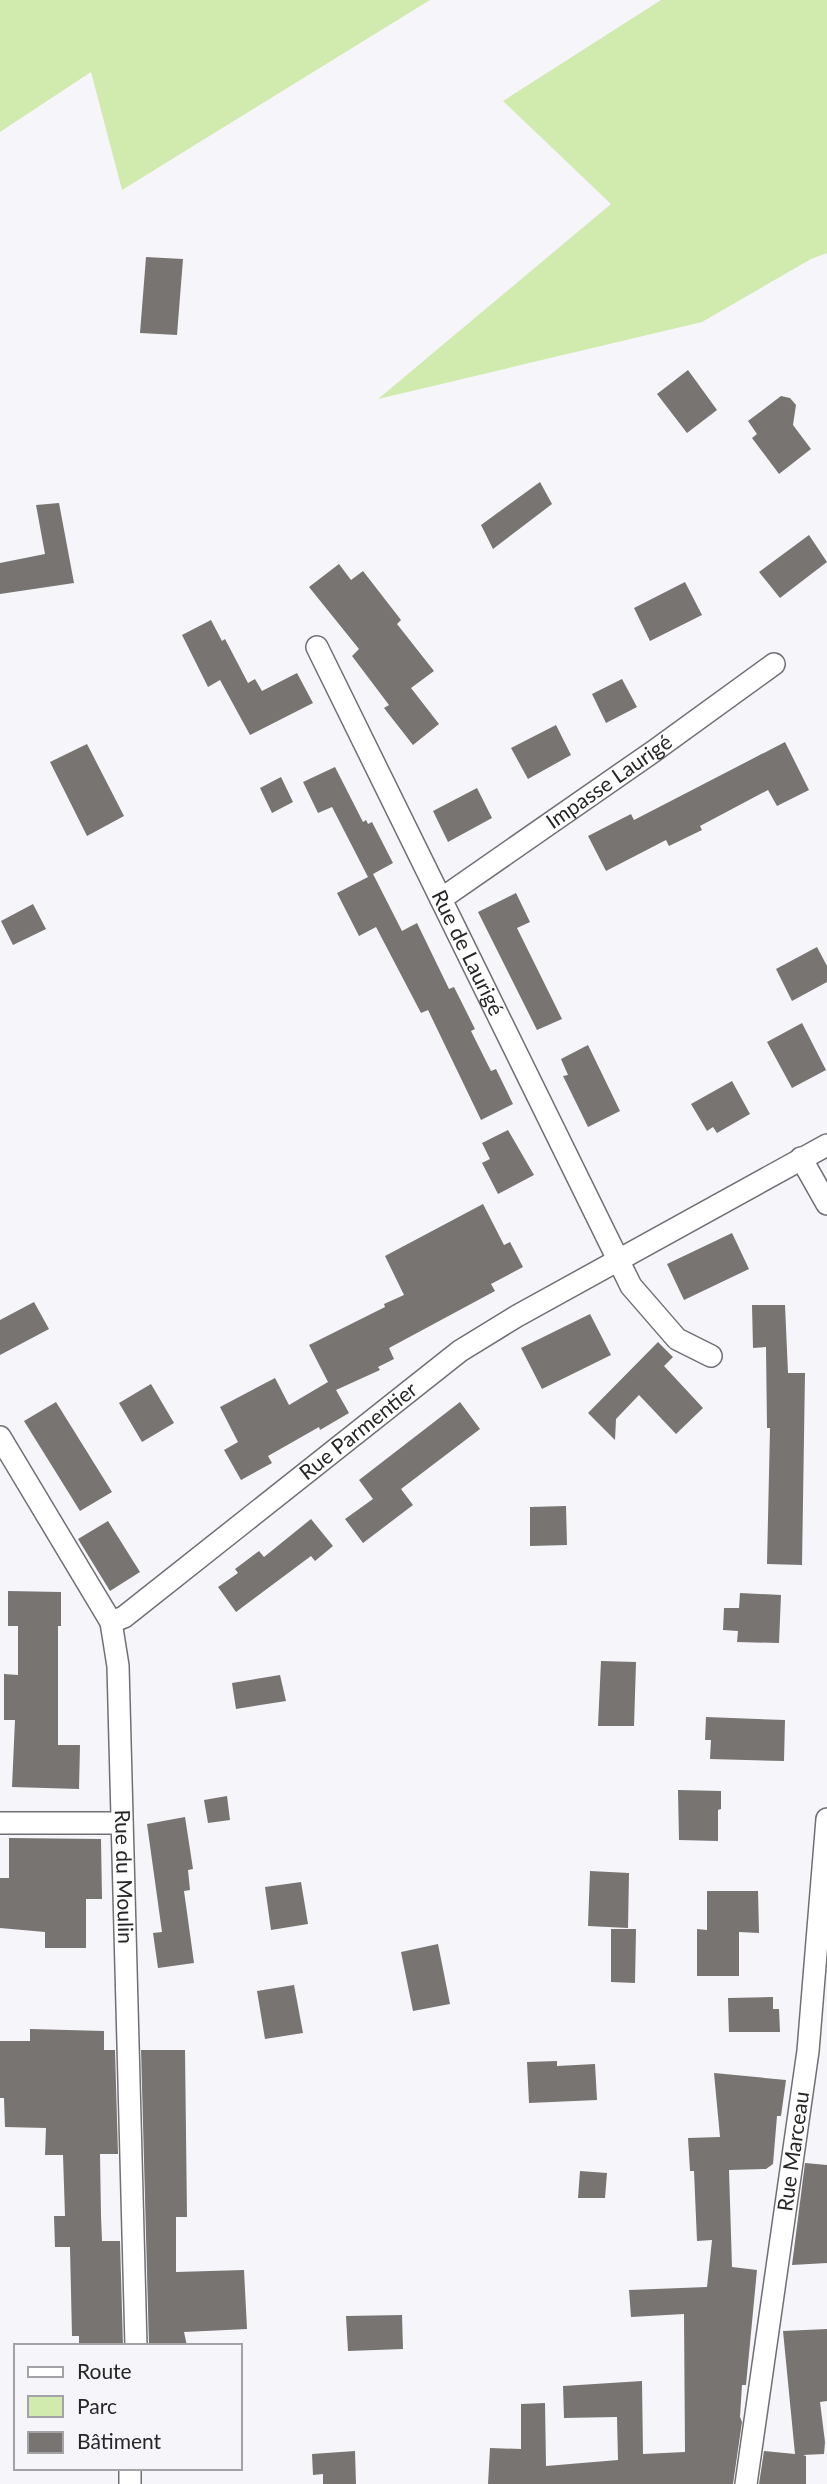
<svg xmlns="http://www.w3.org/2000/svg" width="827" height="2484" font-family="Lato,sans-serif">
<rect width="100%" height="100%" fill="#f6f6fa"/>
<g fill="#d1eaae">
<polygon points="0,0 430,0 122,190 91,72 0,132"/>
<polygon points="661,0 827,0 827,253 811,259 702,322 378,399 611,204 503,101"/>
</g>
<g fill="#777472">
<polygon points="146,257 183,259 177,335 140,333"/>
<polygon points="688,370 717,410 687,433 657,394"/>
<polygon points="781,396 790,398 796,405 793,425 811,449 779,474 752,438 757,434 748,421"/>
<polygon points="540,482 552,504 493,549 481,525"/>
<polygon points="59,503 74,583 0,594 0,563 45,554 36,505"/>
<polygon points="809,535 827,562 780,598 759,572"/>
<polygon points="339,564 351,580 363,571 401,620 397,624 434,671 411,688 439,724 413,745 384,708 389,705 352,656 359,649 309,587"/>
<polygon points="685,582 702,615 650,641 634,608"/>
<polygon points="211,620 222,641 225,639 248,683 255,679 262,691 297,673 313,703 250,735 220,680 208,687 182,635"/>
<polygon points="622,679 637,707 606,723 592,694"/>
<polygon points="556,725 571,755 528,779 511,748"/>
<polygon points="785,742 809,790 777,806 768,790 700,826 702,830 669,846 666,840 606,871 588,836 631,814 634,820"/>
<polygon points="87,744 124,816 87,836 50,762"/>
<polygon points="335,767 363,822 366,820 368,824 372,822 393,863 373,874 402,931 417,923 449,989 454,987 475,1029 471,1031 491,1071 496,1069 513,1104 481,1120 428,1010 421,1013 376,927 359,936 337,893 368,877 332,807 318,813 303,782"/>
<polygon points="281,777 293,802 272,813 260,788"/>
<polygon points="477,788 492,818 448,842 433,811"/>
<polygon points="516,893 530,922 517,928 562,1019 537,1030 478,912"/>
<polygon points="33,904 46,929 13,945 1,921"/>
<polygon points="817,947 827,966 827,982 792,1001 776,969"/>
<polygon points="802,1023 826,1070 792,1088 767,1042"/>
<polygon points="588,1045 620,1111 588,1127 563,1076 568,1075 561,1059"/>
<polygon points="732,1081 750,1114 717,1133 713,1127 707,1131 691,1104"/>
<polygon points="508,1130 534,1175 498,1194 482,1163 490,1159 482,1143"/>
<polygon points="483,1204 504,1245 510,1242 523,1267 491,1284 495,1291 389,1348 394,1359 378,1367 380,1370 336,1390 349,1413 320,1430 319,1427 268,1456 272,1463 241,1480 224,1450 238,1442 220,1407 275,1378 289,1405 328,1382 309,1345 385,1307 384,1304 404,1295 385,1256"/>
<polygon points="732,1233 749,1269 684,1300 667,1264"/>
<polygon points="34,1302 49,1329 0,1355 0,1320"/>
<polygon points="752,1305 785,1305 788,1373 805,1373 802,1565 767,1564 770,1428 767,1428 766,1347 753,1348"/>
<polygon points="590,1314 611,1355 542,1389 521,1348"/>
<polygon points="658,1342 673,1357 664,1366 703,1408 676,1434 639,1395 616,1419 615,1440 588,1413"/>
<polygon points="151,1384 174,1423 142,1442 119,1403"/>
<polygon points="56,1402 112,1492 80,1511 24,1421"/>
<polygon points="460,1402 480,1429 401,1489 413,1505 363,1543 345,1519 373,1499 359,1480"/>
<polygon points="566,1506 567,1545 530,1546 530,1507"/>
<polygon points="311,1519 333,1546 315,1561 311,1556 236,1612 218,1587 238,1573 235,1569 259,1551 264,1557"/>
<polygon points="108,1521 140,1572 110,1591 78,1539"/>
<polygon points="8,1591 61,1592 61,1626 58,1626 58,1745 80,1745 79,1789 12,1787 15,1720 4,1720 4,1674 18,1675 18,1626 8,1626"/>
<polygon points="740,1593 781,1595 779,1643 737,1642 738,1631 723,1630 724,1608 739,1608"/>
<polygon points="601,1661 636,1662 634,1726 598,1726"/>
<polygon points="280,1675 286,1701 236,1709 232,1683"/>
<polygon points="706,1717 785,1720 784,1761 710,1759 711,1740 705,1740"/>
<polygon points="678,1790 721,1791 721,1809 718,1810 718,1841 679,1840"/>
<polygon points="227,1796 230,1820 208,1823 204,1800"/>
<polygon points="185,1817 193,1869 188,1870 190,1890 184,1891 194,1963 158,1968 153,1933 162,1932 147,1824"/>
<polygon points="9,1838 101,1839 102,1899 86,1899 86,1948 45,1948 45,1932 0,1928 0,1878 9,1878"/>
<polygon points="590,1871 629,1873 628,1928 588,1926"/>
<polygon points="301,1882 308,1924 271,1930 265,1887"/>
<polygon points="707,1891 758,1891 759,1933 739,1932 739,1976 697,1976 697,1929 707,1930"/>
<polygon points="611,1929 636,1929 635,1983 611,1982"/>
<polygon points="438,1944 450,2004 413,2011 401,1952"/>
<polygon points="294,1985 303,2033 265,2039 257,1991"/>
<polygon points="773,1997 773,2009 779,2009 780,2032 729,2032 728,1998"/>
<polygon points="30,2029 104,2031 104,2050 115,2050 118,2154 100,2154 101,2216 102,2241 120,2241 123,2346 79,2346 79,2336 72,2336 70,2247 55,2247 54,2216 65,2216 63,2155 45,2155 46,2128 5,2127 4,2098 0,2098 0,2041 30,2041"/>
<polygon points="141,2050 185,2050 187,2217 176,2217 176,2272 244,2270 247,2329 184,2332 187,2346 149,2346"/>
<polygon points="557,2061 557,2066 595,2064 597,2100 529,2103 527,2062"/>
<polygon points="714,2073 786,2080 781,2116 777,2116 773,2164 766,2169 729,2170 732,2267 757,2270 746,2385 742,2385 740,2417 742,2422 733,2484 488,2484 490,2448 521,2449 521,2404 545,2403 546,2466 618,2460 617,2417 564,2418 563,2386 642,2381 643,2454 685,2452 684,2314 631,2317 629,2290 707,2287 712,2240 697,2241 694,2171 690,2171 688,2138 720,2137"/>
<polygon points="805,2163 827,2165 827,2263 792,2265"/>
<polygon points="580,2171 607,2173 605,2198 578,2198"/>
<polygon points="402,2315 403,2349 348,2351 346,2316"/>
<polygon points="827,2329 827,2401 820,2402 825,2442 824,2454 803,2455 806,2456 806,2484 759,2484 764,2451 795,2454 783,2331"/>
<polygon points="355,2451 356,2484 323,2484 323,2474 313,2475 312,2454"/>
</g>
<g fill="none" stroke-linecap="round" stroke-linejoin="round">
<defs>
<g id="street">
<path id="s1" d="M317,647L631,1286L677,1339L711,1356"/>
<path id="s2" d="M441,899L654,751L774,664"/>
<polyline points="801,1158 827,1204"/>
<path id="s3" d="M0,1437L111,1622L118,1666L136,2346"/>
<path id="s4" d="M111,1622L124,1617L460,1351L517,1316L827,1145"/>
<polyline points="0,1823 122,1823"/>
<polyline points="130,2468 130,2484"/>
<path id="s5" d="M746,2484L808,2051L827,1819"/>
</g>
</defs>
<use href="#street" stroke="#707074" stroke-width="24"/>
<use href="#street" stroke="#fff" stroke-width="21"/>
</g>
<g text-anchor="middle" stroke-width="5" stroke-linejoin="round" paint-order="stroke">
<g font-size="21" fill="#262627" stroke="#f6f6fa">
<text dy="7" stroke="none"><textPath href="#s2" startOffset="205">Impasse Laurigé</textPath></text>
<text dy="7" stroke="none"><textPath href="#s1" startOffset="341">Rue de Laurigé</textPath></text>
<text dy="7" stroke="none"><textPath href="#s4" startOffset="313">Rue Parmentier</textPath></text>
<text dy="7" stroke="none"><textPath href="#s3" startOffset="471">Rue du Moulin</textPath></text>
<text dy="7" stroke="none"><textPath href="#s5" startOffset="336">Rue Marceau</textPath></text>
</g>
</g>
<rect x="14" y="2344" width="228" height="126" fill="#f6f6fa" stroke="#a3a3a6" stroke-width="2"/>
<rect x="28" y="2367" width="35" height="10" fill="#ffffff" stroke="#a3a3a6" stroke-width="2"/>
<text x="77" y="2379" font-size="21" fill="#262627">Route</text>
<rect x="28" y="2396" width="35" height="21" fill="#d1eaae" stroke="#a3a3a6" stroke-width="2"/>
<text x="77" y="2414" font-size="21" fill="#262627">Parc</text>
<rect x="28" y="2432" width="35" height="21" fill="#777472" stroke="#a3a3a6" stroke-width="2"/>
<text x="77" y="2449" font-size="21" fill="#262627">Bâtiment</text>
</svg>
